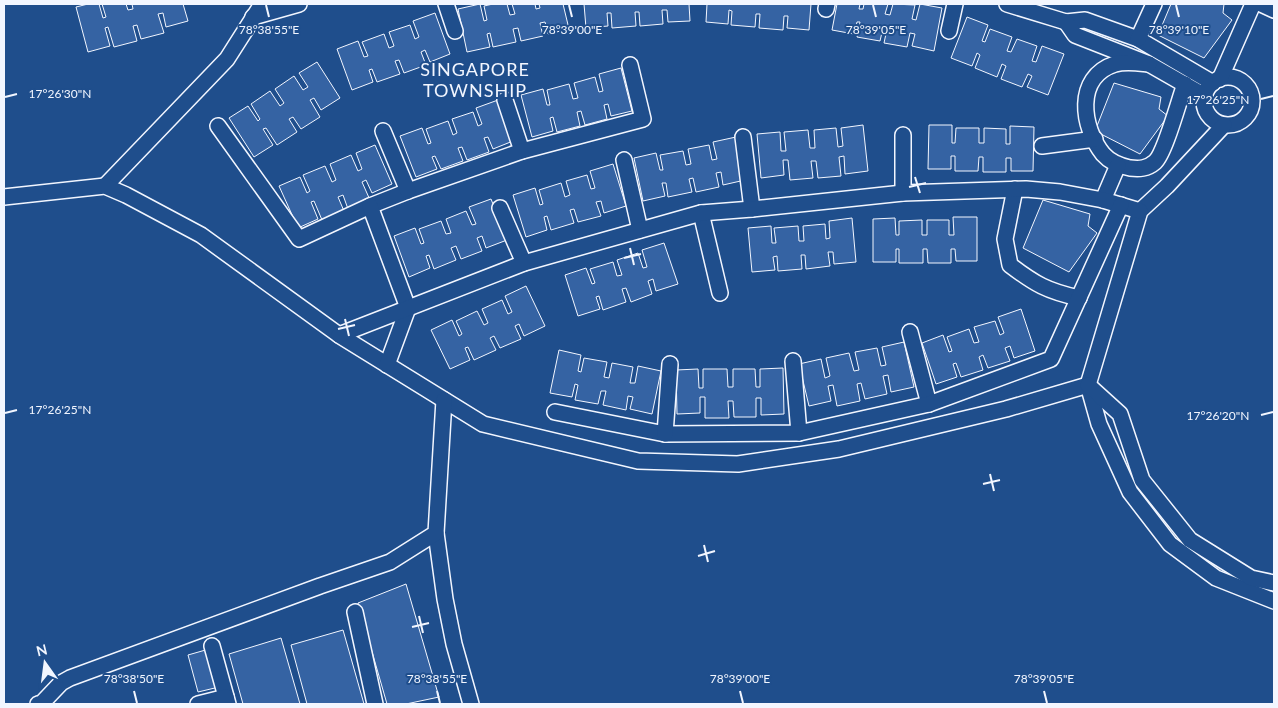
<svg xmlns="http://www.w3.org/2000/svg" width="1278" height="708" font-family="Lato,sans-serif">
<rect width="100%" height="100%" fill="#1f4e8c"/>
<g fill="#3563a3" stroke="#f2f6ff">
<polygon points="88,4 99,4 103,18 106,17 102,4 126,4 128,10 133,9 132,4 183,4 188,21 166,27 163,13 158,14 164,33 141,39 137,25 133,26 137,41 114,47 108,27 105,28 110,46 88,52 76,7"/>
<polygon points="480,4 484,21 487,20 484,6 493,4 507,4 510,15 515,14 512,4 535,4 536,9 540,8 539,4 563,4 569,29 548,34 545,22 540,23 543,36 521,41 518,28 513,29 516,42 493,47 490,33 487,34 490,47 467,52 458,9"/>
<polygon points="584,4 689,4 690,21 668,22 667,10 662,10 663,24 640,26 639,12 635,12 636,26 612,28 611,13 607,13 608,26 586,28"/>
<polygon points="707,4 811,4 809,30 787,28 788,16 784,16 783,30 759,28 760,14 756,14 755,27 731,25 732,11 729,10 728,24 706,22"/>
<polygon points="837,4 860,4 859,9 863,9 864,4 888,4 885,14 890,15 893,4 915,5 912,19 916,20 920,4 942,8 934,51 912,46 915,34 910,33 907,47 884,43 887,29 883,28 880,41 857,37 860,22 857,22 854,34 832,30"/>
<polygon points="1171,4 1224,4 1223,13 1232,20 1204,58 1158,35"/>
<polygon points="435,13 450,54 430,62 425,50 421,52 426,65 404,73 399,60 395,61 400,74 377,82 372,69 369,70 373,82 352,90 337,49 358,41 364,57 368,56 362,42 384,34 389,48 394,46 389,32 410,25 415,39 419,37 413,21"/>
<polygon points="967,17 988,25 982,41 985,42 990,29 1012,37 1007,51 1011,52 1017,39 1037,46 1032,61 1036,62 1042,46 1064,54 1048,95 1027,87 1032,76 1028,74 1022,87 1001,79 1006,66 1002,64 997,77 975,68 980,55 977,53 972,66 951,58"/>
<polygon points="317,62 340,98 321,110 314,98 310,100 320,117 301,129 293,117 289,119 297,132 277,145 266,128 263,129 273,145 254,157 229,118 248,106 258,121 260,119 251,104 270,91 280,106 284,103 275,89 294,76 303,90 308,87 299,73"/>
<polygon points="621,68 632,111 611,116 608,104 604,105 607,119 585,125 581,111 577,112 580,126 557,132 553,117 550,118 553,131 532,137 521,95 543,89 547,105 550,105 547,90 569,84 573,99 578,98 574,83 595,77 599,92 603,91 599,74"/>
<polygon points="1114,83 1161,97 1159,109 1168,116 1140,154 1095,131"/>
<polygon points="498,100 513,141 493,149 488,137 484,138 489,152 467,160 462,147 458,148 463,161 441,169 435,156 432,157 437,169 416,177 400,136 422,128 428,144 431,143 426,129 448,121 453,135 457,133 452,119 473,112 478,126 482,124 476,108"/>
<polygon points="863,125 868,171 845,174 844,156 839,157 841,176 818,178 816,161 811,161 813,178 790,180 788,160 783,160 784,175 761,178 757,134 780,132 781,151 786,151 784,132 808,130 810,148 815,148 814,130 836,128 838,147 843,146 841,128"/>
<polygon points="929,125 952,125 952,143 955,143 956,128 979,128 979,143 984,143 984,128 1006,129 1006,144 1010,144 1010,126 1034,127 1033,171 1011,171 1011,158 1006,158 1006,172 983,172 983,157 979,157 978,171 955,171 955,156 951,156 951,169 928,169"/>
<polygon points="736,137 745,180 723,185 721,172 716,173 719,187 696,192 693,178 689,179 692,192 668,197 666,183 662,183 665,196 643,201 634,158 656,153 660,170 663,170 660,155 683,151 686,165 691,164 688,149 709,145 712,160 717,159 713,142"/>
<polygon points="375,145 392,184 372,193 366,180 362,182 370,200 348,209 343,195 338,197 344,211 322,220 314,201 311,202 318,219 298,228 279,186 300,177 307,193 310,191 303,175 325,166 332,182 336,180 330,164 351,155 358,171 362,169 356,153"/>
<polygon points="613,164 626,206 604,213 601,201 596,202 601,216 578,222 574,209 570,210 574,223 551,230 547,216 544,217 547,230 526,237 513,195 535,188 540,205 543,204 539,190 561,183 565,197 570,195 566,181 587,175 591,189 595,188 590,171"/>
<polygon points="491,199 507,240 486,248 482,236 477,238 482,251 461,259 456,246 451,248 456,260 434,269 429,255 426,256 430,268 409,277 394,236 415,228 421,244 424,243 419,229 441,221 446,234 451,233 446,219 466,211 472,225 476,224 469,207"/>
<polygon points="1043,200 1090,214 1088,226 1097,233 1069,272 1023,248"/>
<polygon points="953,217 977,217 977,261 956,261 955,249 951,249 951,263 928,263 927,249 923,249 923,263 899,263 899,249 896,249 896,262 873,262 873,219 895,218 896,235 899,235 899,221 922,220 922,235 927,235 927,220 949,220 949,235 954,235"/>
<polygon points="852,218 856,262 834,264 833,252 828,252 830,266 806,269 805,255 801,255 802,269 778,271 777,256 773,257 775,270 752,272 748,228 771,226 772,243 776,243 774,228 798,226 799,241 804,241 803,226 825,224 826,239 830,238 829,221"/>
<polygon points="664,243 678,284 656,291 653,279 648,281 652,294 631,302 626,288 622,289 626,302 603,310 599,296 596,297 600,309 578,316 565,275 586,268 592,284 595,283 590,269 613,262 617,276 622,275 617,260 638,253 643,268 647,267 642,250"/>
<polygon points="526,286 545,326 524,336 519,324 515,326 521,339 500,348 494,336 490,338 496,350 474,360 468,347 465,348 470,360 450,369 431,330 452,320 459,336 462,334 456,321 477,311 484,325 488,323 482,309 502,300 508,314 512,312 505,296"/>
<polygon points="1021,309 1035,351 1014,358 1010,346 1005,348 1010,361 988,368 983,355 979,357 983,370 961,377 956,363 953,364 957,377 936,384 922,343 943,335 949,352 952,351 947,337 969,329 974,343 979,342 974,327 995,321 1000,335 1004,333 998,317"/>
<polygon points="904,342 914,387 891,392 888,375 883,376 887,394 865,399 861,383 857,384 860,401 837,406 833,385 828,386 831,401 809,406 799,364 821,359 825,378 830,376 826,358 849,353 854,371 859,370 855,352 877,348 881,366 886,365 882,347"/>
<polygon points="559,350 581,355 578,371 581,372 584,358 607,362 604,377 609,378 612,363 633,367 630,383 635,383 638,366 661,371 652,414 630,409 633,397 628,396 626,410 603,405 606,391 601,391 598,404 575,400 578,385 575,384 572,397 550,393"/>
<polygon points="783,368 784,414 761,415 761,398 756,398 756,417 734,417 733,401 728,401 729,418 705,418 705,397 700,397 700,413 677,414 676,370 698,369 699,388 703,388 703,369 727,369 728,387 733,387 733,369 755,369 756,387 760,387 760,369"/>
<polygon points="406,584 439,697 406,704 387,704 358,603"/>
<polygon points="343,630 364,704 307,704 291,645"/>
<polygon points="281,638 300,704 243,704 229,654"/>
<polygon points="209,649 219,687 198,692 188,655"/>
</g>
<g fill="none" stroke-linecap="round" stroke-linejoin="round">
<defs>
<g id="minor">
<polyline points="446,4 455,31"/>
<polyline points="1007,4 1066,22 1085,20 1138,39 1213,83"/>
<polyline points="1261,4 1274,10"/>
<polyline points="826,9 827,4"/>
<polyline points="253,17 299,4"/>
<polyline points="1066,22 1075,35 1149,64 1205,96"/>
<polyline points="949,31 955,4"/>
<polyline points="1138,39 1154,4"/>
<path d="M1149,64C1138,63 1126,61 1115,64C1074,77 1082,128 1103,154C1110,162 1120,166 1130,168C1139,169 1147,169 1155,162C1165,153 1179,100 1185,84"/>
<circle cx="1228" cy="101" r="24"/>
<polyline points="1220,79 1253,4"/>
<polyline points="505,100 522,151"/>
<polyline points="1224,125 1167,186 1140,211 1088,385 1099,424 1130,492 1170,544 1216,578 1274,601"/>
<polyline points="218,126 299,239 370,206 408,191 522,151 643,119 630,65"/>
<polyline points="383,131 408,191"/>
<polyline points="743,137 752,209"/>
<polyline points="1042,146 1095,139"/>
<polyline points="624,160 640,230"/>
<polyline points="105,186 227,59 262,4"/>
<path d="M1015,189L1005,239L1010,265C1035,284 1047,291 1079,298"/>
<polyline points="903,193 903,135"/>
<polyline points="4,197 105,186 126,195 201,235 339,335 483,424 638,461 738,464 839,449 1006,409 1088,385"/>
<polyline points="1103,200 1118,165"/>
<polyline points="370,206 408,308 387,365"/>
<polyline points="500,208 524,263"/>
<polyline points="701,213 720,293"/>
<polyline points="910,332 929,404"/>
<polyline points="339,335 524,263 701,213 752,209 903,193 1026,189 1060,192 1103,200 1140,211"/>
<polyline points="793,361 799,433"/>
<polyline points="1088,385 1120,414 1142,480 1190,540 1251,578 1274,583"/>
<polyline points="555,412 665,434 799,433 929,404 1051,359 1121,205"/>
<polyline points="665,434 670,364"/>
<polyline points="436,533 445,599 454,644 471,704"/>
<polyline points="355,612 375,704"/>
<polyline points="212,646 228,704"/>
<polyline points="38,704 42,703 61,683 70,678 320,586 390,562 436,533 444,400"/>
<polyline points="198,704 226,697"/>
</g>
</defs>
<use href="#minor" stroke="#f2f6ff" stroke-width="18"/>
<use href="#minor" stroke="#1f4e8c" stroke-width="15"/>
</g>
<path fill="none" stroke="#f2f6ff" stroke-width="2" d="M266,5L269,17M569,5L572,17M873,5L876,17M1176,5L1179,17M5,97L17,94M1261,99L1273,96M915,177L920,193M909,187L926,183M630,248L634,265M624,258L641,254M345,319L349,336M338,329L355,325M5,413L17,410M1261,415L1273,412M990,474L994,491M983,484L1000,480M704,545L708,562M698,556L715,551M419,616L423,633M412,627L429,623M134,691L137,703M437,691L440,703M740,691L743,703M1044,691L1047,703"/>
<g text-anchor="middle" stroke-width="4" stroke-linejoin="round" paint-order="stroke">
<g font-size="18" letter-spacing="1" fill="#f2f6ff" stroke="#1f4e8c">
<text x="475" y="76">SINGAPORE<tspan x="475" dy="21">TOWNSHIP</tspan></text>
</g>
</g>
<g font-size="12" text-anchor="middle" fill="#f2f6ff" stroke="#1f4e8c" stroke-width="4" stroke-linejoin="round" paint-order="stroke">
<text x="269" y="34">78°38'55"E</text>
<text x="572" y="34">78°39'00"E</text>
<text x="876" y="34">78°39'05"E</text>
<text x="1179" y="34">78°39'10"E</text>
<text x="60" y="98">17°26'30"N</text>
<text x="1218" y="104">17°26'25"N</text>
<text x="60" y="414">17°26'25"N</text>
<text x="1218" y="420">17°26'20"N</text>
<text x="134" y="683">78°38'50"E</text>
<text x="437" y="683">78°38'55"E</text>
<text x="740" y="683">78°39'00"E</text>
<text x="1044" y="683">78°39'05"E</text>
</g>
<rect width="1278" height="708" fill="none" stroke="#f2f6ff" stroke-width="10"/>
<g transform="translate(45 663) rotate(346)" stroke="#1f4e8c" stroke-width="4" paint-order="stroke">
<path d="M0-4L9 19L0 12L-9 19Z" fill="#f2f6ff"/>
<text y="-8" font-size="14" font-weight="bold" text-anchor="middle" fill="#f2f6ff">N</text>
</g>
</svg>
